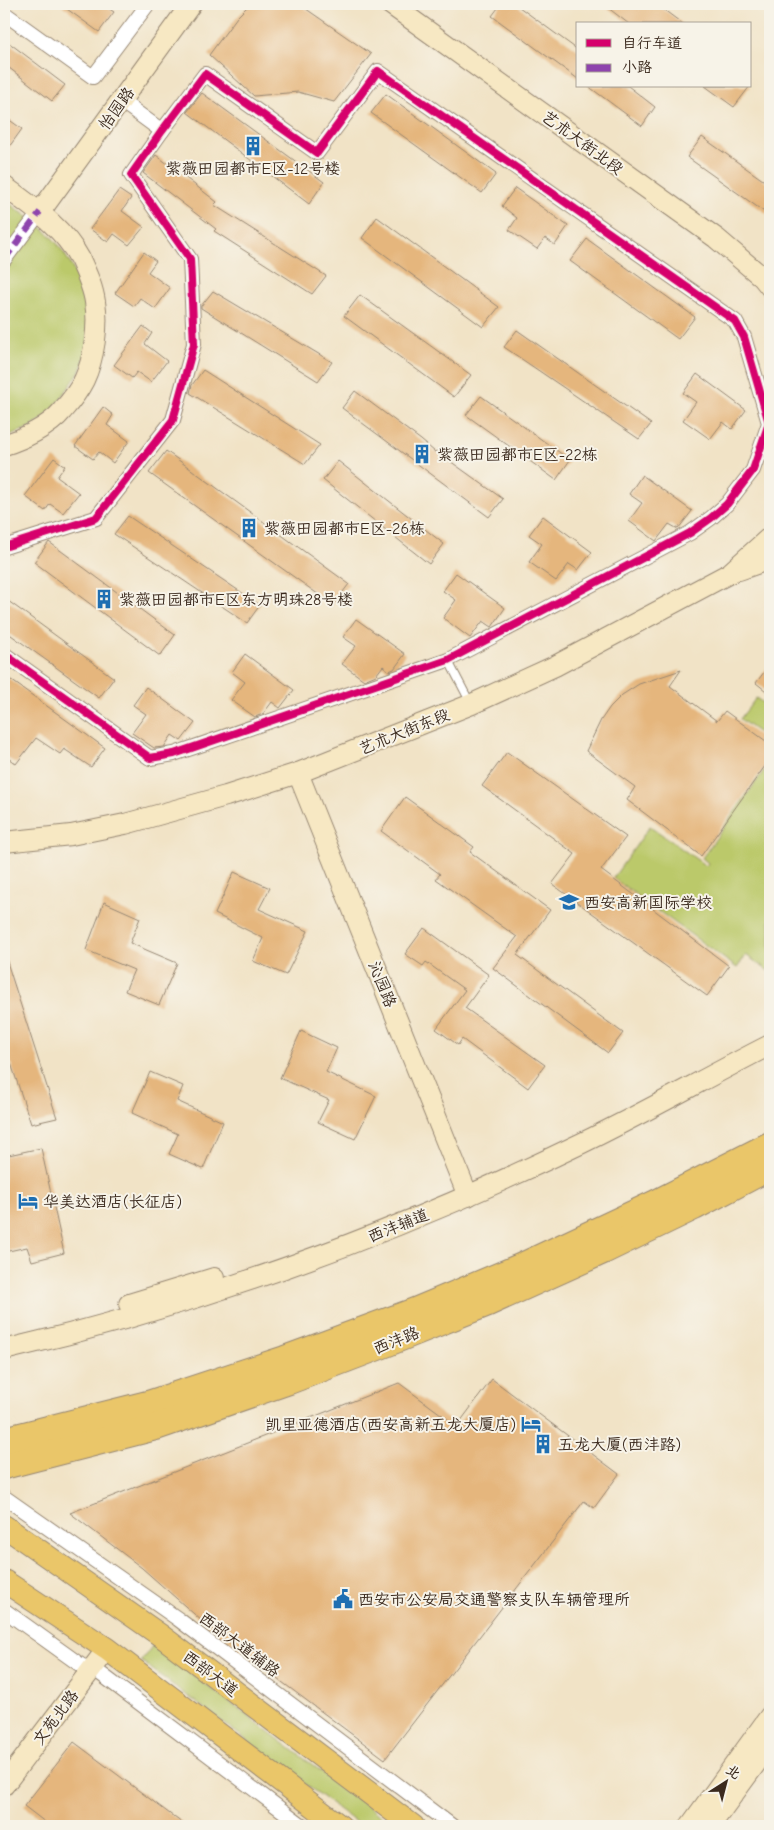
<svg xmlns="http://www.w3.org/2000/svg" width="774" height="1830" font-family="'Comic Neue','LXGW WenKai TC',sans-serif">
<rect width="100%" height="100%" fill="#f7f3e8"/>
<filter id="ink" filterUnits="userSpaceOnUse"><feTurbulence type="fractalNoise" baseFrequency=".02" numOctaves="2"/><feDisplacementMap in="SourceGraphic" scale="10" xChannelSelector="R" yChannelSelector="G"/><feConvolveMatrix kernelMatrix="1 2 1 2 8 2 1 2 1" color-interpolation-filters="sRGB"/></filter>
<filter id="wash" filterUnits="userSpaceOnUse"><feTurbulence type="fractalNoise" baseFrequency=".0096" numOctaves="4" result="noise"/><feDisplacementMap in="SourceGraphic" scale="20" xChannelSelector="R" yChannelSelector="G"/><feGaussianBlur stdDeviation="1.12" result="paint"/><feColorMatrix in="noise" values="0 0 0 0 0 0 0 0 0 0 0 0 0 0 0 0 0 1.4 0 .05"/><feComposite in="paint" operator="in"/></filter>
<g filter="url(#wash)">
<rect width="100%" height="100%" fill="#f1e3c6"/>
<g fill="#bbc96b" stroke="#7b7a44">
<path d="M4,200C23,214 45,227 59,246C84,280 99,333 79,372C75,379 69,387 64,394C55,407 44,421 29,428C21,431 12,434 4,437Z"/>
<polygon points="756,698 770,708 770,741 740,719"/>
<polygon points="770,762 770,972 746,955 737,968 613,878 650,826 706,866 708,863 702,858"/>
<polygon points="153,1645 394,1826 361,1826 141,1661"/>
</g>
<g id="blocks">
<g fill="#e5b67d">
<polygon points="60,4 102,4 114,12 99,32"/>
<polygon points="254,4 299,4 371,54 334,102 298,92 254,96 209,55 237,17 247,7"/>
<polygon points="501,4 515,4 578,50 578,79 492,16"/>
<polygon points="603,4 656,4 683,24 629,24"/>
<polygon points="4,39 65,85 52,101 4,64"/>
<polygon points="588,86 628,86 655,107 642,126"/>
<polygon points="705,86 750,86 734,107"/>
<polygon points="202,93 324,182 309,204 187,112"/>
<polygon points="386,94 496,174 482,193 371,113"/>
<polygon points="4,116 22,129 4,154"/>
<polygon points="702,137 770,185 770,216 687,157"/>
<polygon points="156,155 217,202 214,205 326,276 312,294 214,231 216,229 143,173"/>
<polygon points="515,188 568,226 555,245 545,238 537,249 509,230 517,218 502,206"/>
<polygon points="119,190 131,198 122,211 144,227 129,245 114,234 108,242 90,229"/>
<polygon points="377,217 499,307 483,327 362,238"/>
<polygon points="587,239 695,317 678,339 570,261"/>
<polygon points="144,252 156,261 148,272 170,288 155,309 140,298 134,306 115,293"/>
<polygon points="213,291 332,362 318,381 201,308 201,306"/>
<polygon points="360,295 471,375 454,397 344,316"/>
<polygon points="143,326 152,333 145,344 167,361 151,382 137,372 132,378 114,365"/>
<polygon points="517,330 651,424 639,439 504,347"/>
<polygon points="203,370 320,445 305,464 190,393 192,385"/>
<polygon points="697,374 746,410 732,429 723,422 710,439 683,420 696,402 683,393"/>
<polygon points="355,391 421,440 435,452 436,451 503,499 489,517 342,408"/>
<polygon points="481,396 570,460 556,480 466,415"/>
<polygon points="103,407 113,415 107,425 129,441 113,463 99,452 93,459 75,446"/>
<polygon points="166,451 349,584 333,605 149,473"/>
<polygon points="54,458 65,466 57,477 79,493 63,513 50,504 45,511 25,496"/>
<polygon points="338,461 444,544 429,564 323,480"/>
<polygon points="642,475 692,511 678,529 669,524 656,541 629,521 642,503 629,494"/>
<polygon points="128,516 260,605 247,623 114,534"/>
<polygon points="543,516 592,552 578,570 569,564 556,581 529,562 542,544 529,535"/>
<polygon points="49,542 175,635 160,656 34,562"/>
<polygon points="456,573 505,608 492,627 483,621 470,638 443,618 456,600 443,591"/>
<polygon points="4,598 114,678 99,698 4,630"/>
<polygon points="356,619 405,654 394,669 389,671 383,666 376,675 364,680 342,664 356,646 343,637"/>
<polygon points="245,654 294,690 280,708 272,702 263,714 255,717 231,700 245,682 232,672"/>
<polygon points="770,664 770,694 756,683"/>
<polygon points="681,670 670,686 717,721 725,711 770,744 770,759 701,856 627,800 635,787 586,751 601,720 610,707 622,695 639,684"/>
<polygon points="4,675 105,748 91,767 64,749 60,754 36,738 16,764 4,755"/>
<polygon points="146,687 195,723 181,741 172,735 164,747 154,748 132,733 146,714 133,705"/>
<polygon points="507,752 626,837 601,870 729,966 707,996 552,884 575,854 482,786"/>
<polygon points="405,797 474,847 470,852 550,910 517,955 623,1033 608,1053 493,968 517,937 436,879 440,874 381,831"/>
<polygon points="234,872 270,888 259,909 308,931 286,975 253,961 263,938 215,914"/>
<polygon points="104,902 140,918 130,943 177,963 159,1005 125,991 134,970 86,950"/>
<polygon points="424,928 489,975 465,1008 545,1065 528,1088 462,1039 458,1045 436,1029 465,990 426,962 423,966 405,954"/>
<polygon points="4,959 6,959 57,1118 31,1124 4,1042"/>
<polygon points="301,1031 337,1048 326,1072 376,1096 355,1139 318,1122 329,1100 280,1078"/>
<polygon points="150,1072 183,1086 177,1101 223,1122 203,1169 169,1154 178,1134 132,1113"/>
<polygon points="41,1148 64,1253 32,1261 27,1247 4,1252 4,1156"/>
<polygon points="492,1379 619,1474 594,1508 584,1501 385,1759 211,1629 142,1568 70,1513 399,1383 457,1426"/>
<polygon points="74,1742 186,1826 50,1826 24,1806"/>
</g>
</g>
</g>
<g filter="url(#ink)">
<use href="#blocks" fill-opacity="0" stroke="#968672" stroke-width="1"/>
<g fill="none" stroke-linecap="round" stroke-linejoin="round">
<defs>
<polyline id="lane" points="448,660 471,704"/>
<g id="street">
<polyline points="4,13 93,77 148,4"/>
<polyline points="121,101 162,131"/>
<polyline points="4,260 40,212"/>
<polyline points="4,547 96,518 173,420 194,344 190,259 131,175 162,131 205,74 317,153 378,71 735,321 744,337 769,423 753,470 727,504 711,518 690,533 448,660 174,754 150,758 4,654"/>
<polyline points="4,1497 178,1619 452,1826"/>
<polyline points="4,1610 82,1666 93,1668 303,1826"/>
</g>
<g id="secondary">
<polyline points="390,4 716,238 762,277 770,287"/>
<path d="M4,186C32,207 63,227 80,259C86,272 93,287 95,302C99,325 94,359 84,380C79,390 70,402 62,411C49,427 23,439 4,445"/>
<polyline points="40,212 191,4"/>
<polyline points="739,570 770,559"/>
<polyline points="298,773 468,1196"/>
<polyline points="4,842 71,835 125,824 226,796 298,773 472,704 555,666 730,573 770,537"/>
<polyline points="129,1304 214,1278"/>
<path d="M4,1350C204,1304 397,1233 582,1143C646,1112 707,1077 770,1045"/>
<polyline points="4,1785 107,1649"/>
<polyline points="690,1826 770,1716"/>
<polyline points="710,1826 770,1744"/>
</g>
<g id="primary">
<polyline points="4,1526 160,1635 413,1826"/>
<polyline points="4,1581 107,1649 340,1826"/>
</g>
<g id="highway">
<polyline points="4,1440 151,1403 285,1359 415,1311 520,1267 654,1204 770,1145"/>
<polyline points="4,1466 156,1427 289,1381 383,1345 488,1303 603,1251 694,1207 770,1167"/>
</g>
</defs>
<use href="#lane" stroke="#968672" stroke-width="9"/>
<use href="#street" stroke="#968672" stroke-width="16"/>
<use href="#secondary" stroke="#968672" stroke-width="22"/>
<use href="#primary" stroke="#968672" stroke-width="24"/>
<use href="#highway" stroke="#968672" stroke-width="28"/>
<use href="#lane" stroke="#fff" stroke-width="7"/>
<use href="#street" stroke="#fff" stroke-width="14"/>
<use href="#secondary" stroke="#f7e8c3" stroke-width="20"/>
<use href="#primary" stroke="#eac669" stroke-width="22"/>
<use href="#highway" stroke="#eac669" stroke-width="26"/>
<polyline stroke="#8e44ad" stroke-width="6" stroke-dasharray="12 6" stroke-linecap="butt" points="4,260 40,212"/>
<defs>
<polyline id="cycleway" points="4,547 96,518 173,420 194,344 190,259 131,175 162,131 205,74 317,153 378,71 735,321 744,337 769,423 753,470 727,504 711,518 690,533 448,660 174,754 150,758 4,654"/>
</defs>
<use href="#cycleway" stroke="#f7f3e8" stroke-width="11"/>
<use href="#cycleway" stroke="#d6006c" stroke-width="8"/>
</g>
</g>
<defs>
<symbol id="building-bare" viewBox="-9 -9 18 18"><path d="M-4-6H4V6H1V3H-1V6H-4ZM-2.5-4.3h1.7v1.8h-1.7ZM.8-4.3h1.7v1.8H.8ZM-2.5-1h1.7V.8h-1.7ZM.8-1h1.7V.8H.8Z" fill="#1f6fb2" stroke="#f7f3e8" stroke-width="2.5" paint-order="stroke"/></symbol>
<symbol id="school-bare" viewBox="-9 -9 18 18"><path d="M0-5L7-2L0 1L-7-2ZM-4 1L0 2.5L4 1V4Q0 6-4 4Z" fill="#1f6fb2" stroke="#f7f3e8" stroke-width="2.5" paint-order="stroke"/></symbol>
<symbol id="hotel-bare" viewBox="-9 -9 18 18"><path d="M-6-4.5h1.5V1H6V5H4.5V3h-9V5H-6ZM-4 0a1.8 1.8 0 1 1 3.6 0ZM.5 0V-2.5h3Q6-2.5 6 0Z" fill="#1f6fb2" stroke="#f7f3e8" stroke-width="2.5" paint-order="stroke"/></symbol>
<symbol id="civic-bare" viewBox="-9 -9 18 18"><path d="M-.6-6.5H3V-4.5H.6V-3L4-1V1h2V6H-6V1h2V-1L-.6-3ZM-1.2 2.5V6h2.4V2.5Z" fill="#1f6fb2" stroke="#f7f3e8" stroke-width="2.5" paint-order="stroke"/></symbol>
</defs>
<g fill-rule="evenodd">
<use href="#building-bare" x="239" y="132" width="28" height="28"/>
<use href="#building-bare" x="408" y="440" width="28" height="28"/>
<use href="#building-bare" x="235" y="514" width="28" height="28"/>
<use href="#building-bare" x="90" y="585" width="28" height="28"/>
<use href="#school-bare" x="555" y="888" width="28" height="28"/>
<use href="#hotel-bare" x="14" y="1187" width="28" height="28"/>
<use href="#hotel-bare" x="517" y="1410" width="28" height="28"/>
<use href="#building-bare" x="529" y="1430" width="28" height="28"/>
<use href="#civic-bare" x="329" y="1585" width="28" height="28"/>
</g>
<g text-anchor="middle" stroke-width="4" stroke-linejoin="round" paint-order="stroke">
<g font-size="16" fill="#3b2a1e" stroke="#f7f3e8">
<text transform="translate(116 108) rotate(-54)" y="6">怡园路</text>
<text transform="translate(583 142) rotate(36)" y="6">艺术大街北段</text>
<text transform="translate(404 731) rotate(-22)" y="6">艺术大街东段</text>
<text transform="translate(383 984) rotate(68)" y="6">沁园路</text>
<text transform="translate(398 1225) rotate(-22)" y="6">西沣辅道</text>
<text transform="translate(396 1340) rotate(-22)" y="6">西沣路</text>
<text transform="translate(240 1644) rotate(37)" y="6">西部大道辅路</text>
<text transform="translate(211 1673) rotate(37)" y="6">西部大道</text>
<text transform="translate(55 1717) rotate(-53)" y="6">文苑北路</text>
</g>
<g font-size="16" fill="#3b2a1e" stroke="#f7f3e8" text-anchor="start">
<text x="253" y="174" text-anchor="middle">紫薇田园都市E区-12号楼</text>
<text x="437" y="460">紫薇田园都市E区-22栋</text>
<text x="264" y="534">紫薇田园都市E区-26栋</text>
<text x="119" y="605">紫薇田园都市E区东方明珠28号楼</text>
<text x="584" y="908">西安高新国际学校</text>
<text x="43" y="1207">华美达酒店(长征店)</text>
<text x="516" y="1430" text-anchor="end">凯里亚德酒店(西安高新五龙大厦店)</text>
<text x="558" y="1450">五龙大厦(西沣路)</text>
<text x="358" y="1605">西安市公安局交通警察支队车辆管理所</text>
</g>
</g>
<rect width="774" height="1830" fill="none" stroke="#f7f3e8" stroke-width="20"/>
<rect x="576" y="22" width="175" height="65" fill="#f7f3e8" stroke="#aca397"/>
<rect x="586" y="39" width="25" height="8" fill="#d6006c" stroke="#aca397"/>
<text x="622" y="48" font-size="15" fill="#3b2a1e">自行车道</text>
<rect x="586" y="64" width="25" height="8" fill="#8e44ad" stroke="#aca397"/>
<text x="622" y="72" font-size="15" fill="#3b2a1e">小路</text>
<g transform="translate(726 1782) rotate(36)" stroke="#f7f3e8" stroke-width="4" paint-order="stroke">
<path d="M0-4L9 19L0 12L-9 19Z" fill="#3b2a1e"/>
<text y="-8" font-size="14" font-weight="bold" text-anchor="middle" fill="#3b2a1e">北</text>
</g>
</svg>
